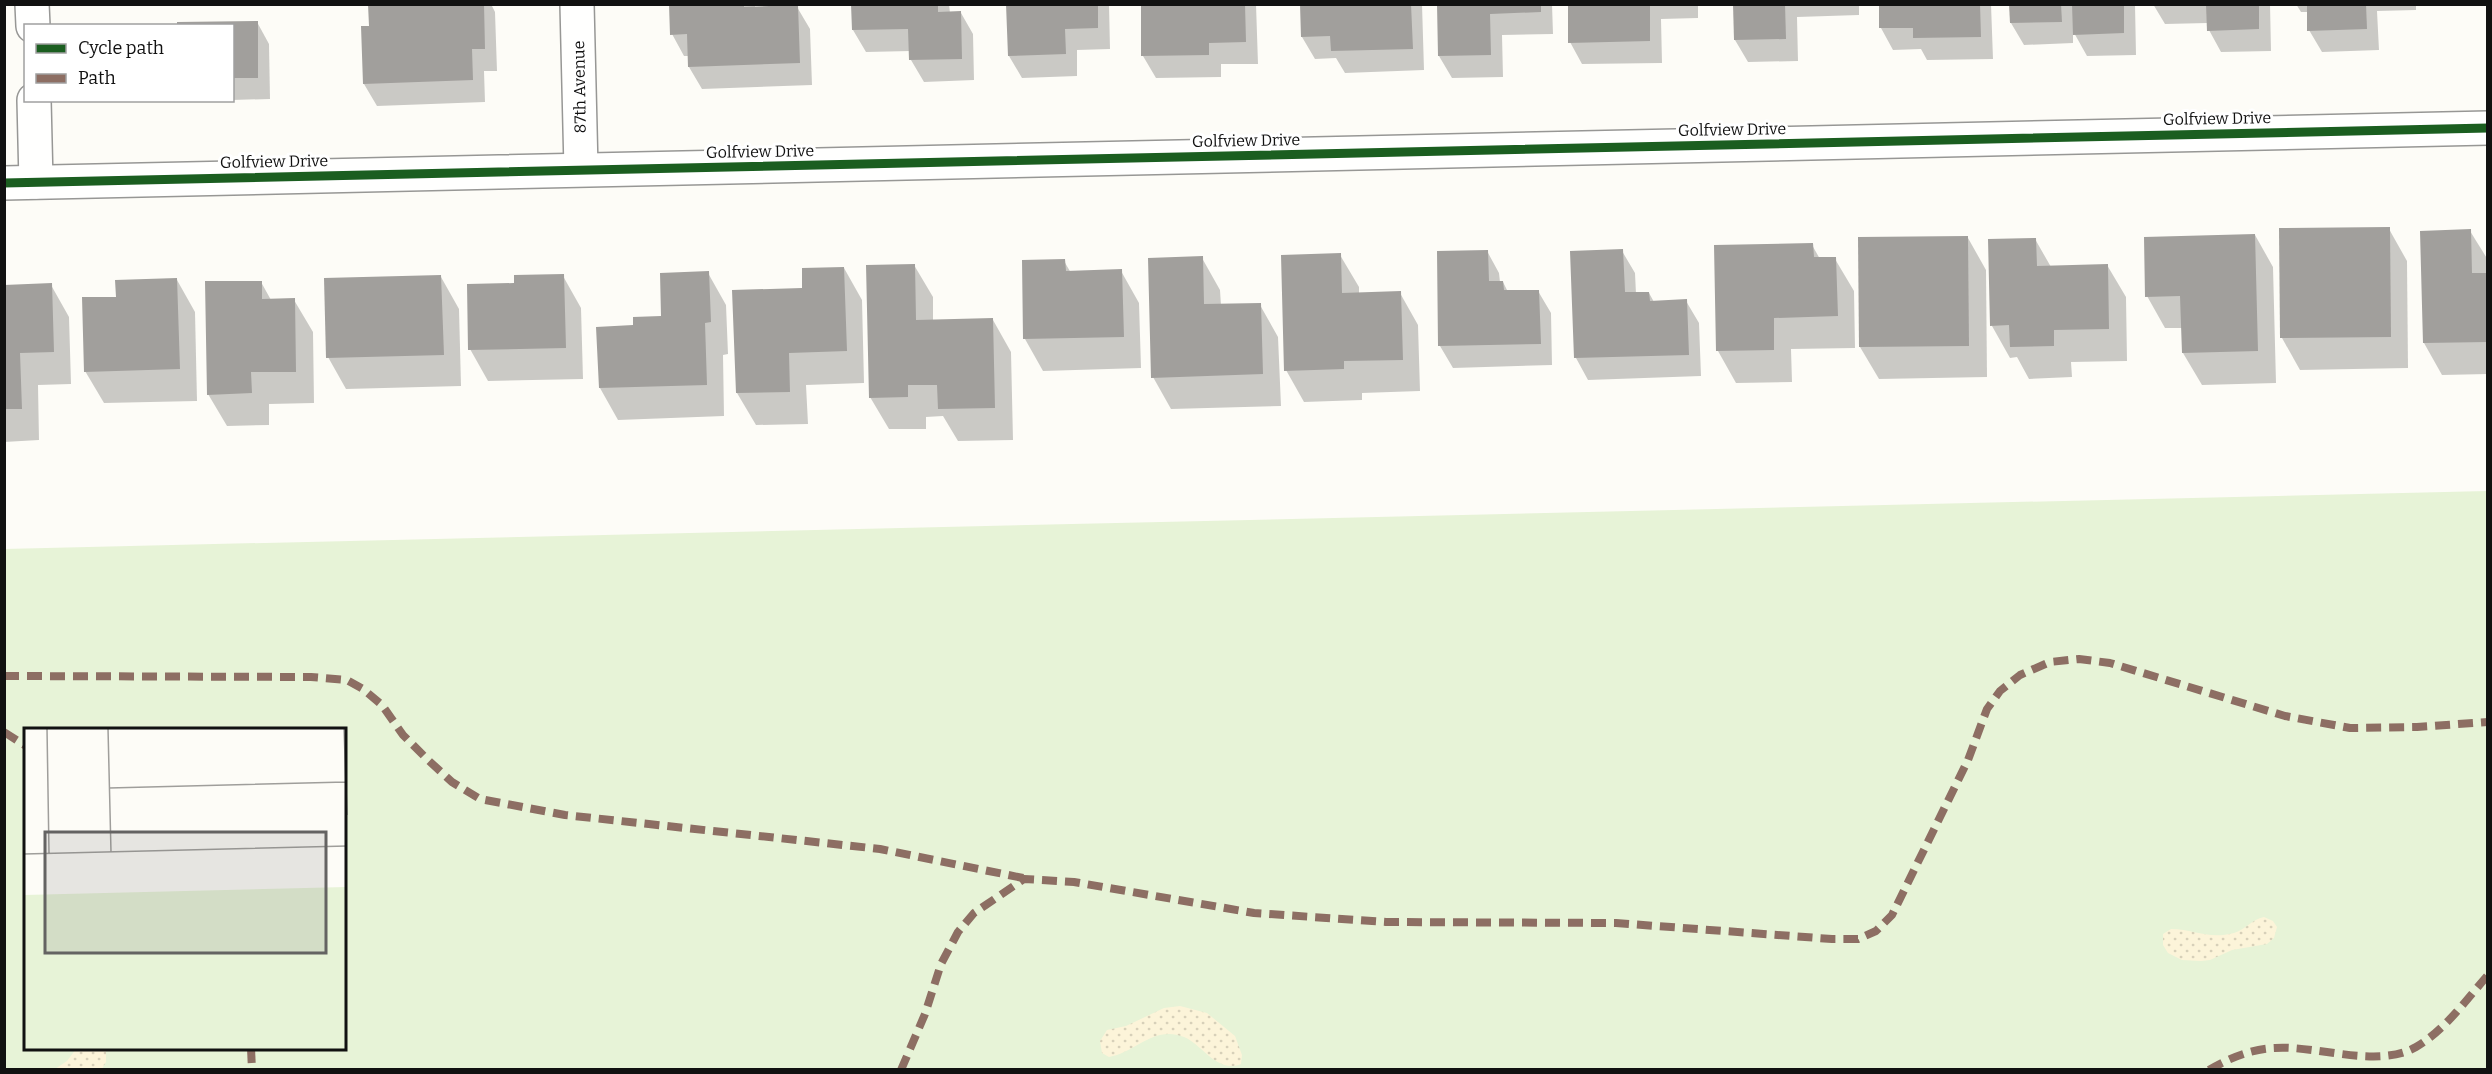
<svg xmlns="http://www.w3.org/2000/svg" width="2492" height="1074" font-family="Bitter,serif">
<defs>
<pattern id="sand-dots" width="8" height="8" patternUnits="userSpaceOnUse" patternTransform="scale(1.5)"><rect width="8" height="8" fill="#fcf4d9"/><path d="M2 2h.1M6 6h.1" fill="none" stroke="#d7d0b9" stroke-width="1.8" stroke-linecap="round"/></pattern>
</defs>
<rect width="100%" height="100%" fill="#fdfcf7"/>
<path fill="#e7f3d7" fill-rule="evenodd" d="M2487,491V1069H5L4,549ZM26,729H345V1048H26Z"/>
<g fill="url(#sand-dots)">
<path d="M2264,917L2273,921L2277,927L2274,938L2267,944L2232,950L2210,960L2201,961L2182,960L2168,953L2163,945V934L2171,929C2194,929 2208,940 2234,933C2245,930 2252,919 2264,917Z"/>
<path d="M1180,1006L1207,1013L1235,1036L1242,1055L1241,1064C1217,1074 1202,1044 1184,1037C1154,1025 1136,1052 1109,1057L1102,1053L1100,1041L1107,1030L1126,1026L1164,1008Z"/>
<polygon points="76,1049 106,1049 106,1062 102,1069 55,1069 67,1061"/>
</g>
<g fill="#0003">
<polygon points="370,4 491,4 495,12 497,71 484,71 485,102 377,106 364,84 370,27"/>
<polygon points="671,4 755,4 755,8 797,7 810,29 812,85 702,89 689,67 689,56 684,56 672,34"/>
<polygon points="853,4 949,4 950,13 961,13 973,34 974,80 924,82 911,60 911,51 866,52 853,30"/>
<polygon points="1008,4 1109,4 1110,49 1077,50 1077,76 1022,78 1009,56"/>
<polygon points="1142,4 1256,4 1258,64 1221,64 1221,77 1156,78 1143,56"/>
<polygon points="1302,4 1422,4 1424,70 1345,73 1336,58 1315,59 1302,37"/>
<polygon points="1438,4 1552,4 1553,34 1502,35 1503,77 1452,78 1439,56"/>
<polygon points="1569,4 1698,4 1698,18 1661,19 1662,63 1582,64 1570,42"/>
<polygon points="1735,4 1859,4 1859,15 1797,17 1798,61 1748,62 1735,40"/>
<polygon points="1880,4 1991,4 1993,59 1927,60 1921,49 1893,50 1881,28"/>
<polygon points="2011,4 2135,4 2136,55 2087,56 2073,31 2073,43 2024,45 2011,23"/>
<polygon points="2153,4 2270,4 2271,51 2221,52 2209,30 2208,23 2165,24"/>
<polygon points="2296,4 2416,4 2416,10 2377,11 2379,50 2322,52 2309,30 2309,12 2301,12"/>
<polygon points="257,22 269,44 270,99 232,100 232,26"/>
<polygon points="2389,229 2407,261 2408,368 2300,370 2282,338"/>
<polygon points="2470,231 2488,260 2488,374 2442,375 2424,343"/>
<polygon points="2255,235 2273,267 2276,383 2202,385 2183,353 2183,328 2165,328 2147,296"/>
<polygon points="1968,238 1986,270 1987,377 1879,379 1860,347"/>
<polygon points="2035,239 2051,267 2107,265 2126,297 2127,361 2071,362 2072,377 2029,379 2017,357 2010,358 1992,326"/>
<polygon points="1812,245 1820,259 1835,259 1854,291 1855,348 1791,349 1792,382 1736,383 1718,351 1716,247"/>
<polygon points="1487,251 1499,273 1500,282 1503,282 1508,292 1538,291 1551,313 1552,365 1453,368 1440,346"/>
<polygon points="1622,251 1635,273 1636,294 1649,293 1654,302 1686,301 1699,323 1701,376 1588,380 1576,358 1572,252"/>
<polygon points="1340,255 1359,287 1359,294 1400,293 1418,325 1420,391 1362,393 1362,400 1304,402 1286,370"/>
<polygon points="1202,258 1220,290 1221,306 1260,305 1278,337 1281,406 1171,409 1153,377"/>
<polygon points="1064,261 1071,273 1121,271 1139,303 1141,368 1043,371 1025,339"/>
<polygon points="914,265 933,297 933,321 993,320 1011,352 1013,440 958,441 943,416 926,417 926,429 889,429 870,397"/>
<polygon points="844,268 862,300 864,383 806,385 808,424 756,425 737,393 734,291 804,289"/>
<polygon points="708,273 726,305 728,354 723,355 724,416 618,420 600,388 635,327 663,317"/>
<polygon points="563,276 581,308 583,379 488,381 470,349 516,285"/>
<polygon points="441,277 459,309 461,386 346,389 328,357"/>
<polygon points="177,280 195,312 197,401 104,403 85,371 117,298"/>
<polygon points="261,282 271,300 294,300 313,332 314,403 269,404 269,425 227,426 208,394"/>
<polygon points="51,285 69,317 71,384 38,385 39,440 4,442 4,286"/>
</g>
<g fill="#a19f9c">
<polygon points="368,4 484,4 485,49 472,49 473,80 363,84 361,26 369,26"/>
<polygon points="669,4 744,4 744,7 798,5 800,63 688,67 687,34 670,35"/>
<polygon points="851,4 938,4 938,12 961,11 962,59 909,60 908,29 852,30"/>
<polygon points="1006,4 1098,4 1098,28 1065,29 1066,54 1008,56"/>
<polygon points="1141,4 1245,4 1246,42 1209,43 1209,55 1141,56"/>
<polygon points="1300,4 1411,4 1413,49 1331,51 1330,36 1301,37"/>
<polygon points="1437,4 1541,4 1541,12 1490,14 1491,55 1438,56"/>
<polygon points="1733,4 1785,4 1786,39 1734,40"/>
<polygon points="1879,4 1980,4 1981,37 1913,38 1913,28 1879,28"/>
<polygon points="2009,4 2061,4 2062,22 2010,23"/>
<polygon points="2072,4 2124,4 2124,33 2073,35"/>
<polygon points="2206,4 2259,4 2259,29 2207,31"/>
<polygon points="2307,4 2366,4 2367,29 2307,31"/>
<polygon points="1568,5 1650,5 1650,41 1568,43"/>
<polygon points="258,21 258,78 232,78 232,26 177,26 177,22"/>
<polygon points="2390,227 2391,337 2280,338 2279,228"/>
<polygon points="2471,229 2472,273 2488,273 2488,342 2423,343 2420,231"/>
<polygon points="2255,234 2258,351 2182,353 2180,296 2145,297 2144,237"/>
<polygon points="1968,236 1969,346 1859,347 1858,237"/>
<polygon points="2036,238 2037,266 2108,264 2109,329 2054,330 2054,346 2010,347 2009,325 1990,326 1988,239"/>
<polygon points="1813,243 1814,257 1836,257 1838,316 1774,318 1774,350 1716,351 1714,245"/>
<polygon points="1623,249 1625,292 1649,292 1650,301 1687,299 1689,355 1574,358 1570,251"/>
<polygon points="1488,250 1489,281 1503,281 1504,290 1539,290 1541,344 1438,346 1437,251"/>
<polygon points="1341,253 1342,293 1401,291 1403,360 1344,361 1344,369 1284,371 1281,255"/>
<polygon points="1203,256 1204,304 1261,303 1263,374 1151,378 1148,258"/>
<polygon points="1065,259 1066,271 1122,269 1124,337 1023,339 1022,260"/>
<polygon points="915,264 916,320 993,318 995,408 938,409 937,385 908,385 908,397 869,398 866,265"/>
<polygon points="844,267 847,351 789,353 790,392 736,393 732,290 802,288 802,268"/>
<polygon points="709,271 711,322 705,323 707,385 599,388 596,327 633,325 633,317 661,316 660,273"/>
<polygon points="564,274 566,348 468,350 467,284 514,283 514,275"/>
<polygon points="441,275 444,355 326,358 324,278"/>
<polygon points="177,278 180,369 84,372 82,297 116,297 115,280"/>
<polygon points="205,281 262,281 262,299 295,298 296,372 251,372 252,393 207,395"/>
<polygon points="52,283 54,352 20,353 22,409 4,409 4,285"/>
</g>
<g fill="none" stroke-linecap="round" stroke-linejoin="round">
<defs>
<g id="minor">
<polyline points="32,4 33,26"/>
<polyline points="577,4 581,169"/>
<polyline points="34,100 36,182"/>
<polyline points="4,183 2488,128"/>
</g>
</defs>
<use href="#minor" stroke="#979795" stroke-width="36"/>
<use href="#minor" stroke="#fffffe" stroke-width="33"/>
<g stroke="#8d6e63" stroke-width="8" stroke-dasharray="15 8" stroke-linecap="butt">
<polyline points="4,676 311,677 347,680 363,689 382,705 403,735 428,760 452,782 480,799 565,815 880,849 1028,879"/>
<polyline points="4,732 26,746"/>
<polyline points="251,1048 252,1070"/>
<polyline points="901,1070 925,1014 941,964 958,932 974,913 1024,879 1074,882 1254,913 1386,922 1616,923 1832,939 1858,939 1876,931 1892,915 1968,760 1987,709 2000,691 2020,675 2050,662 2079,659 2110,663 2285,716 2350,728 2417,727 2488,722"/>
<path d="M2209,1070C2229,1058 2252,1049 2275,1048C2316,1045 2378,1069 2416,1047C2445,1030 2466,1000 2488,975"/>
</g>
<defs>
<polyline id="cycleway" points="4,183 2488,128"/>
</defs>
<use href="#cycleway" stroke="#fff" stroke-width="13"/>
<use href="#cycleway" stroke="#1b5e20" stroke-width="9"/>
</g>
<g text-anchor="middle" stroke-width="6" stroke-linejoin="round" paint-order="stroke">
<g font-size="16" fill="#111" stroke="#fff">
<text transform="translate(579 87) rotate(-91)" y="6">87th Avenue</text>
<text transform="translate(2217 118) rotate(-1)" y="6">Golfview Drive</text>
<text transform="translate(1732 129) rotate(-1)" y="6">Golfview Drive</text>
<text transform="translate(1246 140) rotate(-1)" y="6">Golfview Drive</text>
<text transform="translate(760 151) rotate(-1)" y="6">Golfview Drive</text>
<text transform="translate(274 161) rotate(-1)" y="6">Golfview Drive</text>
</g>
</g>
<g transform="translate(24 728)">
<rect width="322" height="322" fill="#fdfcf7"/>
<path d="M322,159V322H0V167Z" fill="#e7f3d7"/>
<path fill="none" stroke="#9f9e9b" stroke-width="1.5" d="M23,0L25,125M84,0L87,124M320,0L323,87M85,60L322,54M0,126L323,118"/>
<path fill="#646362" fill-opacity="0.15" stroke="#646362" stroke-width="3" d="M21,104H302V225H21Z"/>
<rect width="322" height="322" fill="none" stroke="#111" stroke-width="3"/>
</g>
<rect width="2492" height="1074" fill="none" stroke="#111111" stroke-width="12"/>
<rect x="24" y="24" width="210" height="78" fill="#ffffff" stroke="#a0a0a0" stroke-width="1.5"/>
<rect x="36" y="44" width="30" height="9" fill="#1b5e20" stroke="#a0a0a0" stroke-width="1.5"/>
<text x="78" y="54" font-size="18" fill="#111111">Cycle path</text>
<rect x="36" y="74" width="30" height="9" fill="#8d6e63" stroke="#a0a0a0" stroke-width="1.5"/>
<text x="78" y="84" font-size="18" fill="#111111">Path</text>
</svg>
